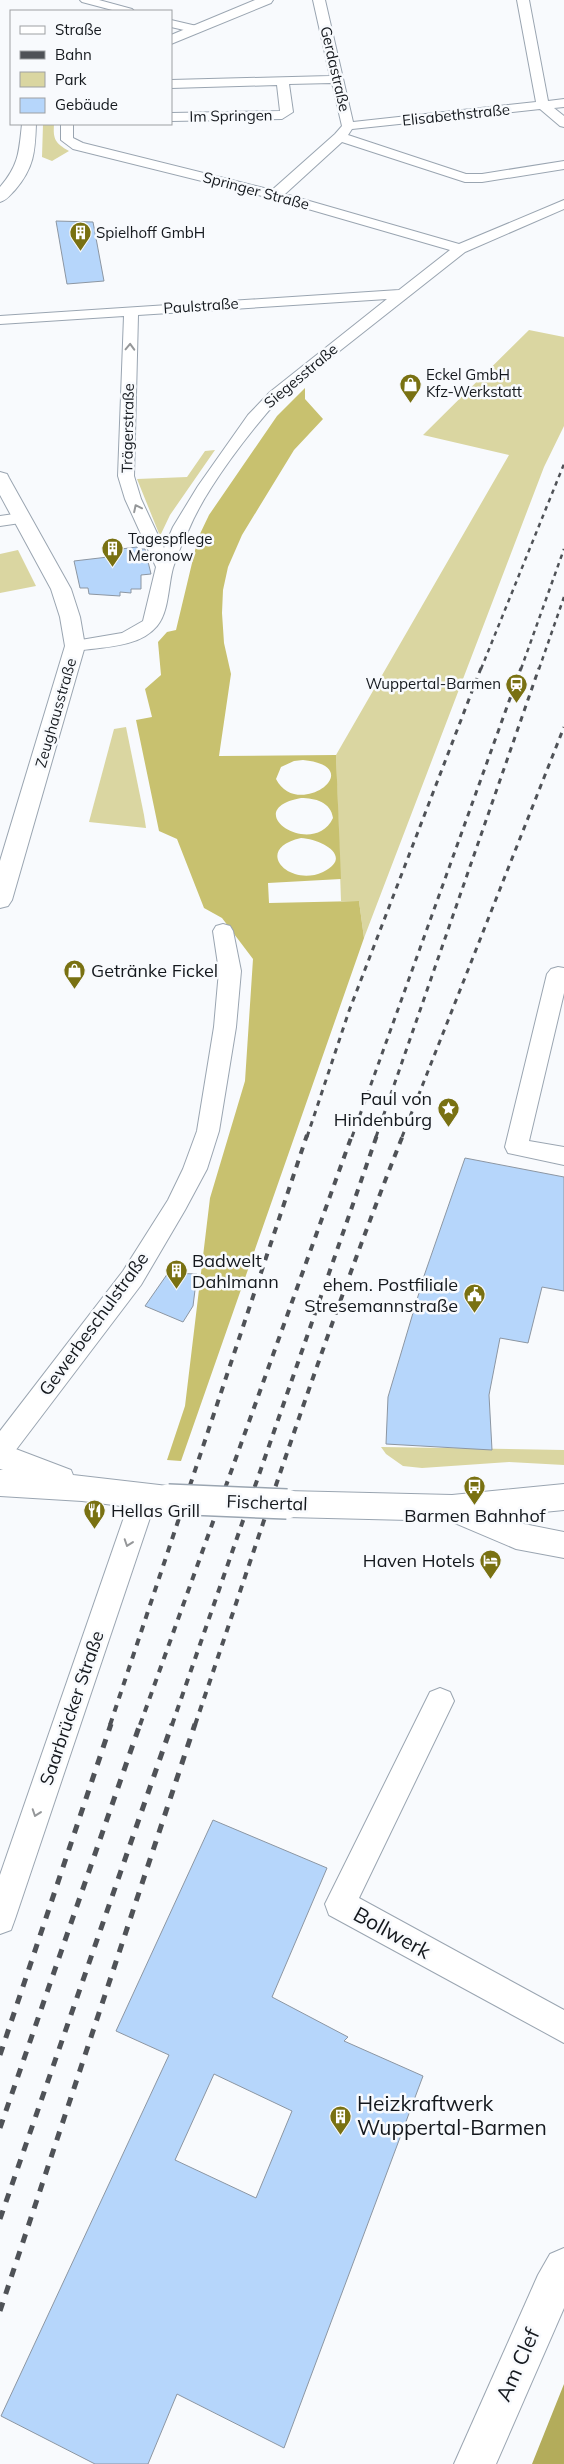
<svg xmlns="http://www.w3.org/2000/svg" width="564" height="2464" font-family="Mulish,sans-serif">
<rect width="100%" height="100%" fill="#f8fafd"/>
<g fill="#dad6a1">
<path d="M43,124H54C53,139 55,143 69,151L52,161L42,157Z"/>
<polygon points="529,330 564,337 564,426 544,467 364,938 359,901 341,901 336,755 509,455 423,435"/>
<polygon points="215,450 170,515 160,536 137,479 187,477 205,451"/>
<polygon points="18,550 36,586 0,593 0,554"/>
<polygon points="126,727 144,815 146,828 89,822 114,729"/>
<polygon points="381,1447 564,1450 564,1465 509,1462 422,1468 403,1466 386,1454"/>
</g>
<path fill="#c8c16f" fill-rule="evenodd" d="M305,388V399L323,419L294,450L242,535L228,567L223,590L222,613L224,643L231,674L219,756L336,755L341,879L268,883L269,903L359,901L364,938L181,1461L167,1460L185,1406L210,1198L245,1081L253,959L222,918L204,908L177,839L159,831L136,720L152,717L145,689L161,675L158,642L167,632L176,630L198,538L209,515L277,416ZM303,760C371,767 297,821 276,779L281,767L294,761ZM301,798C315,798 331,802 333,818C313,860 237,810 301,798ZM301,838C322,839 354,857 323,872C289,888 252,849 301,838Z"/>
<polygon fill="#b3ac5b" points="564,2384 564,2464 532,2464"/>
<g fill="#b6d6fb" stroke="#8c96a2" fill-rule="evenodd">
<polygon points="56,221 93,222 104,281 67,284"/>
<polygon points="137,547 138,549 145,549 151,574 141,575 141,589 131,589 131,593 120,592 120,596 89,594 88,588 80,588 74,561 108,557 105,551"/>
<polygon points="465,1158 564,1177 564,1291 542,1287 528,1343 500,1338 489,1395 492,1450 386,1444 388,1397 424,1276"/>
<polygon points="168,1273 197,1274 193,1306 183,1322 145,1306"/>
<path d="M213,1820L327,1868L272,1997L348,2037L344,2041L423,2076L284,2448L177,2394L148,2464H95L1,2416L169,2055L116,2031ZM214,2074L292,2111L256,2198L175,2160Z"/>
</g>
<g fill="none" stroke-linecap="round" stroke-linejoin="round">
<defs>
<g id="street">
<polygon points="80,0 99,0 132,9 134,11 116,11 82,2"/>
<path d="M313,0H325L353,122L536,102L517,0H529L548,101L564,99V107L554,108L564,116V127L560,126L540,109L352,129L348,135L466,174H482L564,161V169L482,182H465L342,142L285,194L459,244L564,200V209L465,252L280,398C250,431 206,488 189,529C183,541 177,555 173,568C168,586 169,612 157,626C139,648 101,647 75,651L69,650L66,646L69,642L122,633L143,621L156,567L125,499L118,476L124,316L0,324V316L399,290L450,250L270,198L73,149L61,140V124H73V138L83,143L272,190L335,134L342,126L332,83L289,84L293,112L282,119L171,121V113L280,111L277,85L171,88V80L330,76ZM387,299L270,392L248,415L198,486L173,527L164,548L141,499L134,476L138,315Z"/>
<polygon points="171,20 201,27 203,29 197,33 171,27"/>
<polygon points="21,513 27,514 29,518 27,522 0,526 0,516"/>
<polygon points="223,924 230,926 233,931 241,971 236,1027 219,1131 207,1169 185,1210 141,1285 9,1459 0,1462 0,1431 123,1271 168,1200 183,1169 197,1131 214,1027 219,971 213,931 216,926"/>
<polygon points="558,967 564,968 564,993 529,1141 564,1147 564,1165 508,1153 505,1147 547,974 551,969"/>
<polygon points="144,1486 153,1489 157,1497 15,1919 11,1930 0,1934 0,1875 131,1497 135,1489"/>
<polygon points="440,1688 450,1692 454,1701 359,1898 564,2010 564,2043 329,1915 325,1904 430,1692"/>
</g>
<g id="secondary">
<polygon points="255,0 273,0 271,3 171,44 171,35"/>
<path d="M22,124H36C35,152 34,168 15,190C10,195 7,200 0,202V187C19,165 19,152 22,124Z"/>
<polygon points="0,472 7,474 9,478 71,589 80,617 85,646 12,900 8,906 0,908 0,861 65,646 60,617 51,589 0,495"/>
<polygon points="0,1443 71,1470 73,1475 168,1486 179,1490 183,1499 179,1508 168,1512 82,1501 0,1496 0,1470 3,1470 0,1469"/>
<polygon points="564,1484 564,1510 503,1516 519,1523 564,1532 564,1558 516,1549 450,1521 287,1517 276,1513 272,1504 276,1495 287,1491 452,1495"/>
<polygon points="564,2248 564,2308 496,2464 454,2464 538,2275 550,2254"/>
</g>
</defs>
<use href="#street" stroke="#9aa5b1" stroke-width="2"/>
<use href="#secondary" stroke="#9aa5b1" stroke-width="2"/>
<use href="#street" fill="#fff" fill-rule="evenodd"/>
<use href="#secondary" fill="#fff" fill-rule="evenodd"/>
<g stroke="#4f5257" stroke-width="2.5" stroke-dasharray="4.5 4.5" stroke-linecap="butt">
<polyline points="481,669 564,464"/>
<polyline points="521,669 564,549"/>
<polyline points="539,669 564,597"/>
</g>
<g stroke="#4f5257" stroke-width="3" stroke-dasharray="5.5 5.5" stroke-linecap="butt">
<polyline points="307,1137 349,1011 481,668"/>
<polyline points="352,1137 521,668"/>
<polyline points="376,1137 539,668"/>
<polyline points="402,1137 564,727"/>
</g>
<g stroke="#4f5257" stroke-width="4" stroke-dasharray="7 7" stroke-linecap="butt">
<polyline points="110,1725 307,1135"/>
<polyline points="140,1725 352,1135"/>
<polyline points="172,1725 377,1135"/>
<path d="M195,1725C262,1528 326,1329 403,1135"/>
</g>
<g stroke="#4f5257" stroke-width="5" stroke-dasharray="9 9" stroke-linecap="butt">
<polyline points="0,2055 111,1724"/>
<polyline points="0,2128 140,1724"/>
<polyline points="0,2219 172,1724"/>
<polyline points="0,2311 195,1724"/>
</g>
<defs>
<polyline id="secondary-bridge" points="168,1499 287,1504"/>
</defs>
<use href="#secondary-bridge" stroke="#9aa5b1" stroke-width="32" stroke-linecap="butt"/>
<use href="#secondary-bridge" stroke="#fff" stroke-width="29"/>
</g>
<defs><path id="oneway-chevron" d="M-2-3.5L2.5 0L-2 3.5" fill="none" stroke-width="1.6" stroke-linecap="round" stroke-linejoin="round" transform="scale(1.25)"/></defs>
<g stroke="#959799">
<use href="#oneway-chevron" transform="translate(130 347) rotate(-88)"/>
<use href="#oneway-chevron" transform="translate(137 508) rotate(-116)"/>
<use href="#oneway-chevron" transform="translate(128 1543) rotate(109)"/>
<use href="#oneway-chevron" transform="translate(36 1813) rotate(109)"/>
</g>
<defs>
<symbol id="building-pin" viewBox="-11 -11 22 30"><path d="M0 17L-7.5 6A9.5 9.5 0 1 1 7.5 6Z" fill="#797112" stroke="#f8fafd"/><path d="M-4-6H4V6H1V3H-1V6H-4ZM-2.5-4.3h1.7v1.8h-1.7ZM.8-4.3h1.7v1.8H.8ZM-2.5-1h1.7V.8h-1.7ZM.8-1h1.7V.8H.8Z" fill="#fff"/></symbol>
<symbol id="shop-pin" viewBox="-11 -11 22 30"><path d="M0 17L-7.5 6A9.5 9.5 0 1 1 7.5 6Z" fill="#797112" stroke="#f8fafd"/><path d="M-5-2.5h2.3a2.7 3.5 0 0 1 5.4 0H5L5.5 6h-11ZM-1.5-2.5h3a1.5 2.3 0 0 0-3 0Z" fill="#fff"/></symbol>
<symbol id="station-pin" viewBox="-11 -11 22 30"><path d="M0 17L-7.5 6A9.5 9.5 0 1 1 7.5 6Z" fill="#797112" stroke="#f8fafd"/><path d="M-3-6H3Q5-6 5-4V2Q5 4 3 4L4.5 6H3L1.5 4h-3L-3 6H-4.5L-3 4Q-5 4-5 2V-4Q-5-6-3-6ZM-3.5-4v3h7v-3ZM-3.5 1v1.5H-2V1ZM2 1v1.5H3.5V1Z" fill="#fff"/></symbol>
<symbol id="sight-pin" viewBox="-11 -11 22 30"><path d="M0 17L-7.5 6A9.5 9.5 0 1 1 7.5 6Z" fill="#797112" stroke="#f8fafd"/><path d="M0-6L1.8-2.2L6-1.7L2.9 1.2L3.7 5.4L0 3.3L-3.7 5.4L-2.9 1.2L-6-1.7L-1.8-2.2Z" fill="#fff"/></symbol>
<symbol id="civic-pin" viewBox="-11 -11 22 30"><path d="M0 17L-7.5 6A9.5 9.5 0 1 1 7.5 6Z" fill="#797112" stroke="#f8fafd"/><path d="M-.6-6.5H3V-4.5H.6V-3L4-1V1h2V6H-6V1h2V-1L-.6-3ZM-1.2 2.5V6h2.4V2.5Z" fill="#fff"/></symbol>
<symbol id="bus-pin" viewBox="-11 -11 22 30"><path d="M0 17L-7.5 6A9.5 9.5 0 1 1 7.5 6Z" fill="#797112" stroke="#f8fafd"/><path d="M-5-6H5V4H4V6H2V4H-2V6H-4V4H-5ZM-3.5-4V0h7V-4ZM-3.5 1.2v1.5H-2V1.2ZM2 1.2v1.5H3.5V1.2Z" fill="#fff"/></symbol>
<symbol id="restaurant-pin" viewBox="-11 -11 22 30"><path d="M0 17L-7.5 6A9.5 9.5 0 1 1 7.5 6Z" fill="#797112" stroke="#f8fafd"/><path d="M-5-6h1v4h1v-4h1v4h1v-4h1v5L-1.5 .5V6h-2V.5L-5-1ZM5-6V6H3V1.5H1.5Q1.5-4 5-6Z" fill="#fff"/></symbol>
<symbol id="hotel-pin" viewBox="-11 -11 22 30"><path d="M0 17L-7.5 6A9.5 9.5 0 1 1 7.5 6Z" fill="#797112" stroke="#f8fafd"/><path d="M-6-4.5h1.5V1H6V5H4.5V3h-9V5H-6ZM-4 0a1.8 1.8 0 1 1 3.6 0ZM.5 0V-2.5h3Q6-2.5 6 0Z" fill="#fff"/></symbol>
</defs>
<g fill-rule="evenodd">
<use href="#building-pin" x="68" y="220" width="25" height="34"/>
<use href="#shop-pin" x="398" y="372" width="25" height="34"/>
<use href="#building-pin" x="100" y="536" width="25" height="34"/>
<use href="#station-pin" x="504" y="672" width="25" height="34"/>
<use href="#shop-pin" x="62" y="958" width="25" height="34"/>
<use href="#sight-pin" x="436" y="1096" width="25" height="34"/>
<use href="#building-pin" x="164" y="1258" width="25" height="34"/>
<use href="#civic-pin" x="462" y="1282" width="25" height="34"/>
<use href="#bus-pin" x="462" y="1474" width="25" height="34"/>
<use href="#restaurant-pin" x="82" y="1498" width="25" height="34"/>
<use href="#hotel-pin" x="478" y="1548" width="25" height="34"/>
<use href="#building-pin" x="328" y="2104" width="25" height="34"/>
</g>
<g text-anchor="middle" stroke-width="5" stroke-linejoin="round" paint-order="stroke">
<g font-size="15" fill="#14181d" stroke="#f8fafd">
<text transform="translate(335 69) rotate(77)" y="5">Gerdastraße</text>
<text transform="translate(456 115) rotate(-6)" y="5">Elisabethstraße</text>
<text transform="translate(231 116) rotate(-1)" y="5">Im Springen</text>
<text transform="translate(256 191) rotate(15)" y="5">Springer Straße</text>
<text transform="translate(201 306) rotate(-4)" y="5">Paulstraße</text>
<text transform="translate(301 376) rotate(-40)" y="5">Siegesstraße</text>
<text transform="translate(128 428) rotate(-89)" y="5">Trägerstraße</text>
<text transform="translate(56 713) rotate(-74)" y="5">Zeughausstraße</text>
</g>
<g font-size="15" fill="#14181d" stroke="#f8fafd" text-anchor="start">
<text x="96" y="238">Spielhoff GmbH</text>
<text x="426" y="380">Eckel GmbH<tspan x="426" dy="17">Kfz-Werkstatt</tspan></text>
<text x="128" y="544">Tagespflege<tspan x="128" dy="17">Meronow</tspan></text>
<text x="501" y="689" text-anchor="end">Wuppertal-Barmen</text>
</g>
<g font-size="18" fill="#14181d" stroke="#f8fafd" text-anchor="start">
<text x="91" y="977">Getränke Fickel</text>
<text x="432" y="1105" text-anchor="end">Paul von<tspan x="432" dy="21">Hindenburg</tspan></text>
<text x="192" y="1267">Badwelt<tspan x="192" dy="21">Dahlmann</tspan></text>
<text x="458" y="1291" text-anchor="end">ehem. Postfiliale<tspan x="458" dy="21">Stresemannstraße</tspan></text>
<text x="111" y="1517">Hellas Grill</text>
<text x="475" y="1522" text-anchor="middle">Barmen Bahnhof</text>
<text x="475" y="1567" text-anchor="end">Haven Hotels</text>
</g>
<g font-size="18" fill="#14181d" stroke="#f8fafd">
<text transform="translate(94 1324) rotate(-54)" y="6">Gewerbeschulstraße</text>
<text transform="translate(267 1503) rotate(2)" y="6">Fischertal</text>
<text transform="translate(72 1708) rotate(-71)" y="6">Saarbrücker Straße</text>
</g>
<g font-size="21" fill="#14181d" stroke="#f8fafd">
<text transform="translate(392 1933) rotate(29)" y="7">Bollwerk</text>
<text transform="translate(518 2365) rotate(-66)" y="7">Am Clef</text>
</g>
<g font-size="21" fill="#14181d" stroke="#f8fafd" text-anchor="start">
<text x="357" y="2111">Heizkraftwerk<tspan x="357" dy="24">Wuppertal-Barmen</tspan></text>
</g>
</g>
<rect x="10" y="10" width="162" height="115" fill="#f8fafd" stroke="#9da0a3"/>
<rect x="20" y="26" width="25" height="8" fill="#ffffff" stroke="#9da0a3"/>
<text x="55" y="35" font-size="15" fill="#14181d">Straße</text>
<rect x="20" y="51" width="25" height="8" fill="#4f5257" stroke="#9da0a3"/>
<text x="55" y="60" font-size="15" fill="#14181d">Bahn</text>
<rect x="20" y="72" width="25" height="15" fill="#dad6a1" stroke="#9da0a3"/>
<text x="55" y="85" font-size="15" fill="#14181d">Park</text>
<rect x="20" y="98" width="25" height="15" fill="#b6d6fb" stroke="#9da0a3"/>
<text x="55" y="110" font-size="15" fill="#14181d">Gebäude</text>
</svg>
